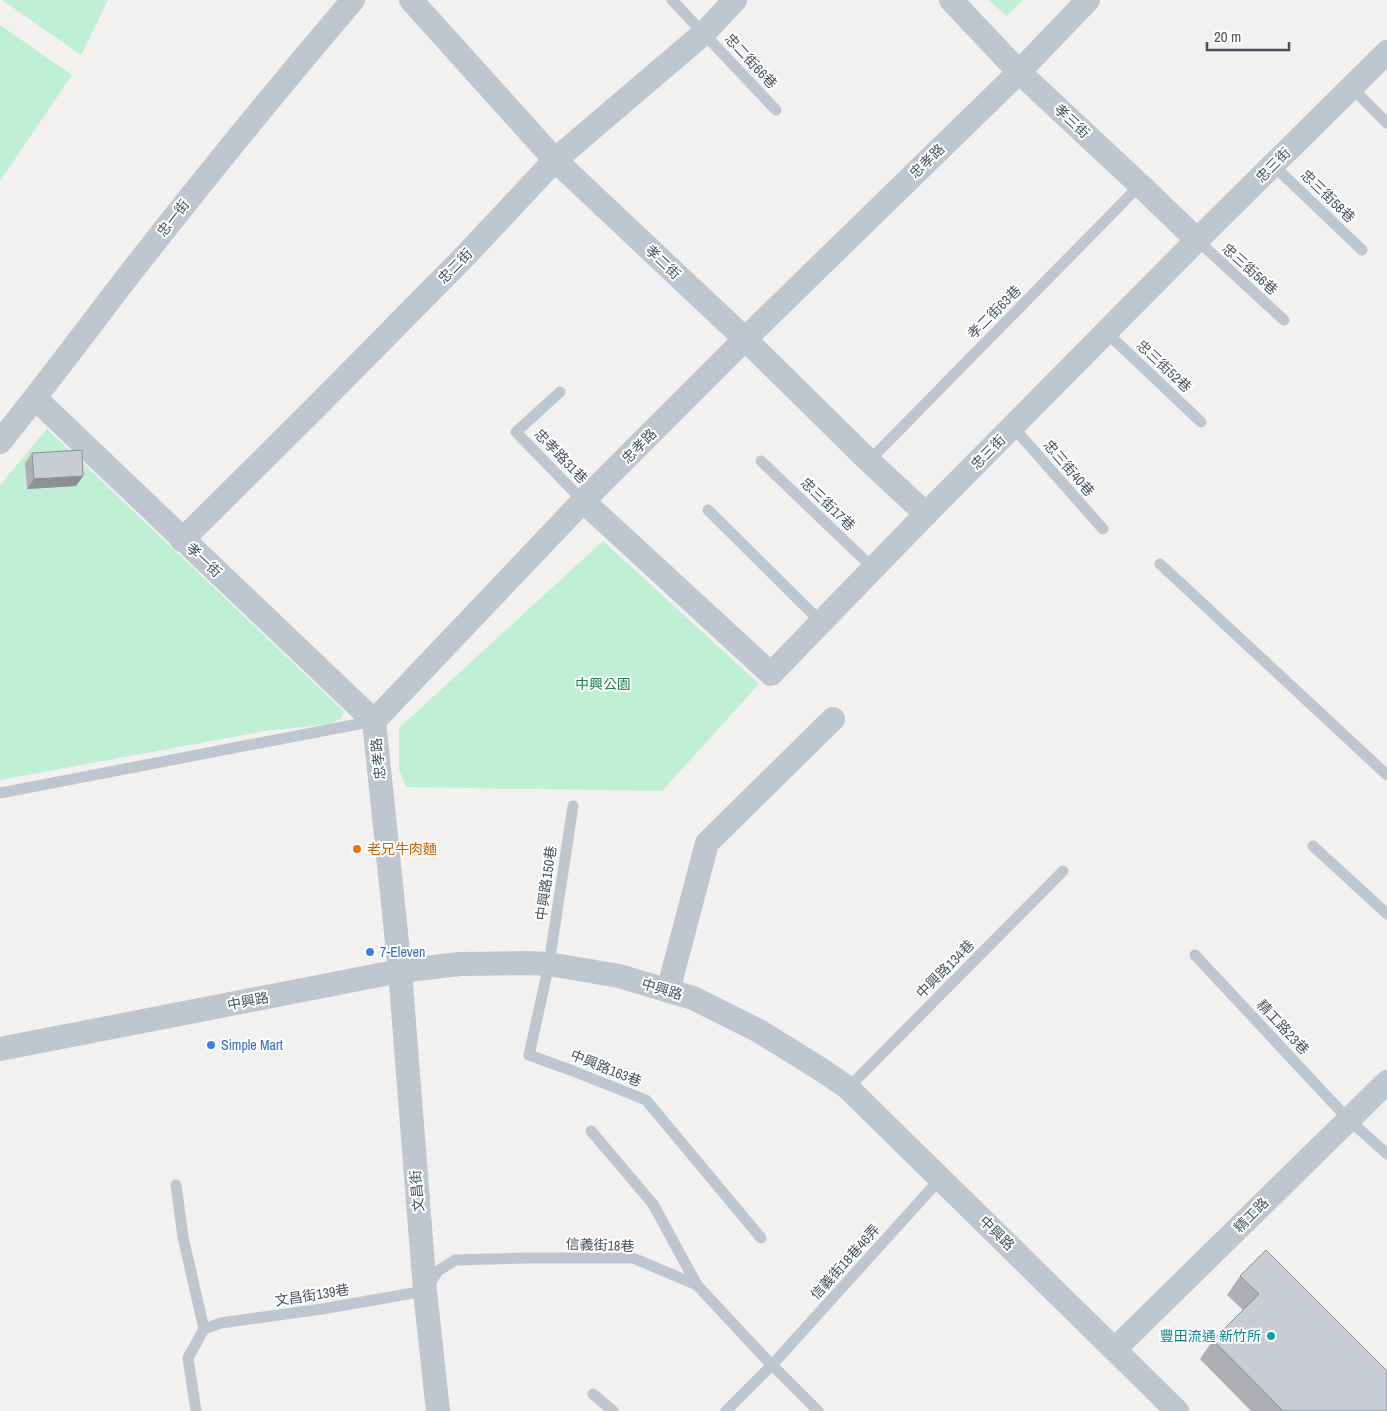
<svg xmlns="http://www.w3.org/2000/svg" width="1387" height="1411" font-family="'Archivo Narrow','Noto Sans TC',sans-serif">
<rect width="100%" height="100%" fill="#f3f0f0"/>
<g fill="#bff0d5">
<polygon points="2,0 108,0 81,55"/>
<polygon points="988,0 1023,0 1007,16"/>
<polygon points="0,25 72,75 0,181"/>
<polygon points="47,429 332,700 344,712 341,719 329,724 266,731 0,780 0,485"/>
<polygon points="603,541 759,684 662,791 406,787 399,769 399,728"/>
</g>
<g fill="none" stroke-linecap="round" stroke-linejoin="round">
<g stroke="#bec7cf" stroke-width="11">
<polyline points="672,0 776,110"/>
<polyline points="1351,87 1387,123"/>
<polyline points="1273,165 1362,250"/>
<polyline points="1197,240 1284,320"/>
<polyline points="1106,332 1201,422"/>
<polyline points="560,392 516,432 583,501"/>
<polyline points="1013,427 1103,529"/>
<polyline points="761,461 874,569"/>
<polyline points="869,461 1140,185"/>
<polyline points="708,510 821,622"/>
<polyline points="1160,564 1387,775"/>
<polyline points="0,793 374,721"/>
<polyline points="573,806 549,964 529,1055 573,1071 646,1100 761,1238"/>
<polyline points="1313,846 1387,914"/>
<polyline points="1195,955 1348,1119 1387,1154"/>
<polyline points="848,1088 1063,871"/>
<polyline points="591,1131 653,1204 697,1285"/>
<polyline points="176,1185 183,1237 204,1329"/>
<polyline points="204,1329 221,1323 322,1309 425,1291 438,1271 455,1260 527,1258 633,1258 697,1285 765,1358 818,1411"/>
<polyline points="593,1394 613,1411"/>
<polyline points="196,1411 188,1358 204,1329"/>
<polyline points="726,1411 772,1365 941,1178"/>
</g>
<g stroke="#bec7cf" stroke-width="24">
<polyline points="411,0 555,160 745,339 869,461 926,514"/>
<polyline points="951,0 1019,72 1140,185 1197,240"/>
<polyline points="35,398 374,721"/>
<path d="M0,442C45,386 88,328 132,271C204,179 277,89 353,0"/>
<polyline points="583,501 771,674 926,514 1197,240 1387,52"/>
<polyline points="182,540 317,406 467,254 555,160 704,33 735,0"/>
<polyline points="668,991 707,843 833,719"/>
<polyline points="0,1049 400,971 460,964 528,963 549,964 619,976 693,998 759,1031 825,1072 848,1088 1177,1411"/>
<polyline points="1115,1349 1387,1082"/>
<polyline points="438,1411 425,1291 400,971 374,721 583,501 745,339 1019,72 1088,0"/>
</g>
</g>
<g fill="#aeafb5">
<polygon points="32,453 83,476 76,486 27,489 25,463"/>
<polygon points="1240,1276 1387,1411 1251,1411 1200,1359 1213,1340 1243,1310 1227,1295"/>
</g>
<polygon fill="#8d8f94" points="83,476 76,486 27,489 34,479"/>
<g fill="#caccd3" stroke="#8d8f94">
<polygon points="82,450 83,476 34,479 32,453"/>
<polygon points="1266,1250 1387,1371 1387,1411 1283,1411 1213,1340 1259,1294 1240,1276"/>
</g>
<circle fill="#e8710a" stroke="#fff" stroke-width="2" cx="357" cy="849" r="5"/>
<g fill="#3f7fe0" stroke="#fff" stroke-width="2">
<circle cx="370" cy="952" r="5"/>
<circle cx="211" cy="1045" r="5"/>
</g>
<circle fill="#0f9aa8" stroke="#fff" stroke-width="2" cx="1271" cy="1336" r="5"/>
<g text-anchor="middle" stroke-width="4" stroke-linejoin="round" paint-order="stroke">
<g font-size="14" fill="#48525e" stroke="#fff">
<text transform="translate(751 61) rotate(47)" y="5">忠二街66巷</text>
<text transform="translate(1072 121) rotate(43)" y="5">孝三街</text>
<text transform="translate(927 161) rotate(-44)" y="5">忠孝路</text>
<text transform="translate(1273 165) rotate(-45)" y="5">忠三街</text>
<text transform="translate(1328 196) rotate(44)" y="5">忠三街58巷</text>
<text transform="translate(173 218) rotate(-52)" y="5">忠一街</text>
<text transform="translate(663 262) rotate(43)" y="5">孝二街</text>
<text transform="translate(455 266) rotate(-46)" y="5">忠二街</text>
<text transform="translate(1250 269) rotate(42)" y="5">忠三街56巷</text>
<text transform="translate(994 312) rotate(-45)" y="5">孝二街63巷</text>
<text transform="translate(1164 366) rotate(43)" y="5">忠三街52巷</text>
<text transform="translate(639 446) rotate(-45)" y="5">忠孝路</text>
<text transform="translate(988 452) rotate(-45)" y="5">忠三街</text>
<text transform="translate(561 456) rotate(46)" y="5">忠孝路31巷</text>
<text transform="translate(1069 468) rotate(49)" y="5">忠三街40巷</text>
<text transform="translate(828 504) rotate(44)" y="5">忠三街17巷</text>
<text transform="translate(204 560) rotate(43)" y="5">孝一街</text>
<text transform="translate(378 759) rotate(-96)" y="5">忠孝路</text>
<text transform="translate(546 883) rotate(-82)" y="5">中興路150巷</text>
<text transform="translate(945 969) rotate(-45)" y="5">中興路134巷</text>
<text transform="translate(662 989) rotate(17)" y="5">中興路</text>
<text transform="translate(248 1001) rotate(-11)" y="5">中興路</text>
<text transform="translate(1283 1027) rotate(47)" y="5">精工路23巷</text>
<text transform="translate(606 1068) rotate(22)" y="5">中興路163巷</text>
<text transform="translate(417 1191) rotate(-95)" y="5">文昌街</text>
<text transform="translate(1251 1215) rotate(-45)" y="5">精工路</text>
<text transform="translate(997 1233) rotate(44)" y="5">中興路</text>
<text transform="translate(600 1245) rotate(2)" y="5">信義街18巷</text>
<text transform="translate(845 1262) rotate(-48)" y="5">信義街18巷46弄</text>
<text transform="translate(312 1295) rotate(-9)" y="5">文昌街139巷</text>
</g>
<g font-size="14" fill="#168253" stroke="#fff">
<text x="603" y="689">中興公園</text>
</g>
<g font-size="14" fill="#c56008" stroke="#fff" text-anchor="start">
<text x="367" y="854">老兄牛肉麵</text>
</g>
<g font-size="14" fill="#366cbe" stroke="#fff" text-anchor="start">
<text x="380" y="957">7-Eleven</text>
<text x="221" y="1050">Simple Mart</text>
</g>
<g font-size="14" fill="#0d838f" stroke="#fff" text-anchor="end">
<text x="1261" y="1341">豐田流通 新竹所</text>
</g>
</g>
<path d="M1207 42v8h82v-8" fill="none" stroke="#48525e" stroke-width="2.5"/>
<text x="1214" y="42" font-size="15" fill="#48525e" stroke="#ffffff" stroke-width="4" paint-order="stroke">20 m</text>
</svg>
